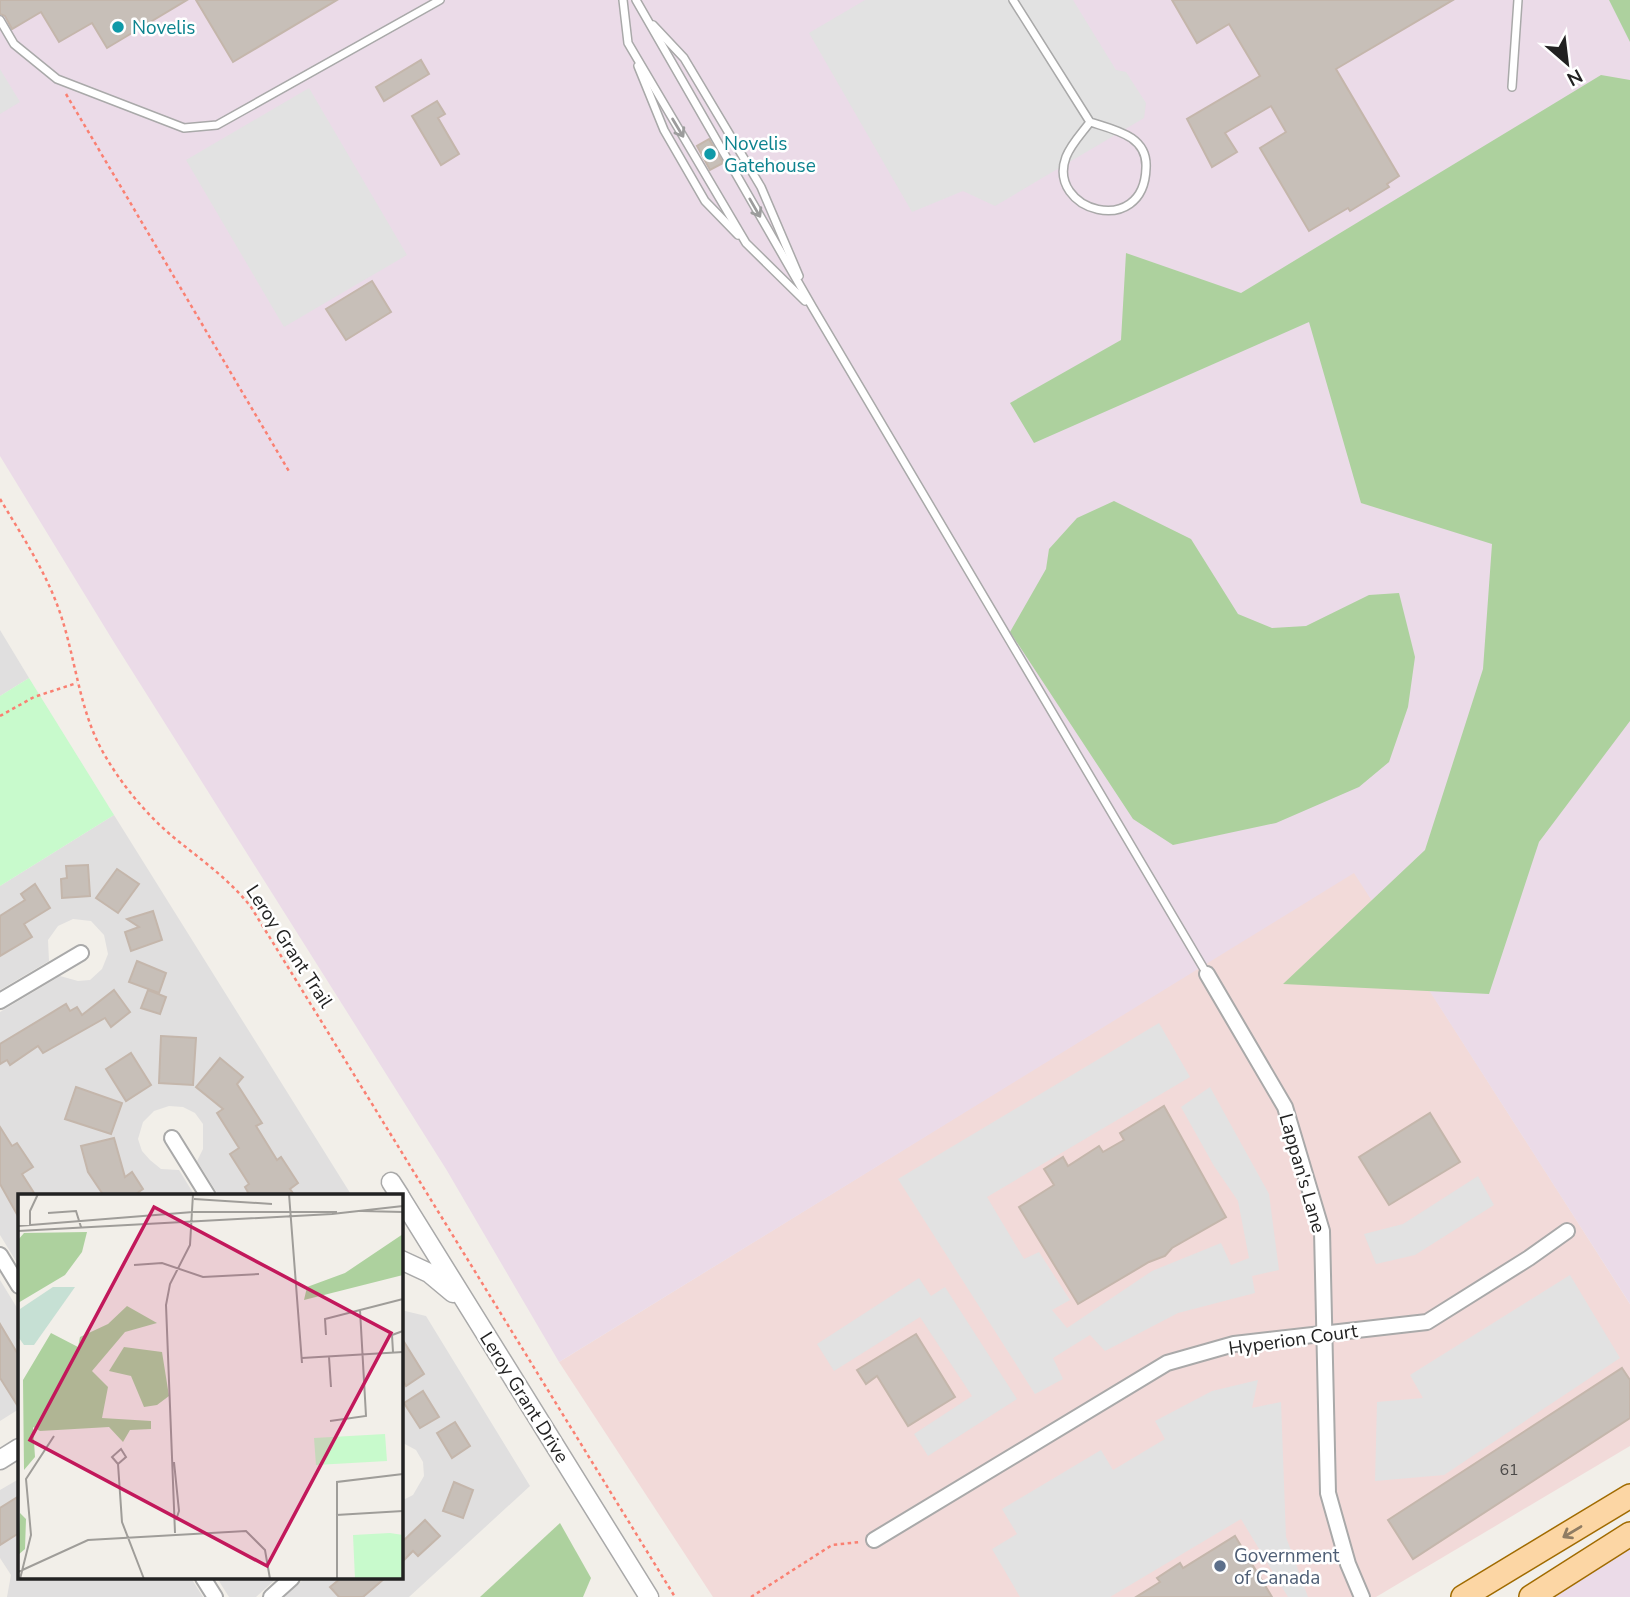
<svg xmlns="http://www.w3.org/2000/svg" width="1630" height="1597" font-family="'Nunito Sans',sans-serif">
<rect width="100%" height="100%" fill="#f2efe9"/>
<g fill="#e0dfdf">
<polygon points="0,630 29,678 0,696"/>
<polygon points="114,815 352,1196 219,1196 197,1161 203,1149 203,1124 195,1113 183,1107 169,1106 154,1111 143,1122 138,1139 142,1151 150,1160 161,1169 179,1170 195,1196 19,1196 19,1266 0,1235 0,1012 60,976 78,981 90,980 102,969 108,954 104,935 91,921 73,919 58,926 48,940 49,961 0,990 0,886"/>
<polygon points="0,1280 19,1311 19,1409 0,1421"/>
<polygon points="401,1310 426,1316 530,1486 409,1597 284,1597 305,1578 401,1578 401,1501 413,1495 424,1476 423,1462 416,1450 401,1442"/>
<polygon points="19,1479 19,1578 191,1578 203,1597 7,1597 11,1575 0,1558 0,1490"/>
<polygon points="217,1578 277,1578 256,1597 229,1597"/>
</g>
<polygon fill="#f2dad9" points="1354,872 1630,1304 1630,1446 1376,1597 713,1597 559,1362"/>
<g fill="#ebdbe8">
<polygon points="0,0 1630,0 1630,1304 1354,873 559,1362 446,1169 115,644 0,456"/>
<polygon points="1630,1534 1630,1597 1540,1597"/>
</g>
<g fill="#add19e">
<polygon points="1609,0 1630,0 1630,42"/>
<polygon points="1601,75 1630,80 1630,721 1539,842 1489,994 1283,984 1425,850 1483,669 1492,544 1361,503 1309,322 1034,443 1010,403 1121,340 1126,253 1241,293"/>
<polygon points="1114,501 1191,539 1238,614 1272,628 1306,626 1369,595 1399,593 1415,657 1408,707 1389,762 1359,787 1276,823 1173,845 1133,819 1010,632 1046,569 1049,549 1077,518"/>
<polygon points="560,1523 591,1578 583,1597 480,1597"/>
</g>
<polygon fill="#c8facc" points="29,678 114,815 0,886 0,696"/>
<g fill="#e2e2e2">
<polygon points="865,0 1073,0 1116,70 1126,72 1146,103 1144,118 995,206 963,191 912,212 809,33"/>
<polygon points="0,69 20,102 0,114"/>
<polygon points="309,88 407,255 284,327 186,160"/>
<polygon points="1159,1023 1190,1077 987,1197 1024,1259 1039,1252 1070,1300 1052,1310 1067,1328 1152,1271 1221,1243 1231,1265 1249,1258 1238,1201 1214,1166 1181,1107 1210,1087 1269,1194 1279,1270 1252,1276 1255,1293 1178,1313 1105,1351 1090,1335 1053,1358 1063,1379 1035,1394 898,1179"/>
<polygon points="1478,1176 1494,1205 1415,1255 1376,1264 1364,1234 1403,1224"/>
<polygon points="1570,1275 1620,1358 1444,1475 1375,1481 1377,1402 1423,1398 1410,1375"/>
<polygon points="919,1278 931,1296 945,1287 1017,1399 928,1456 914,1434 972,1396 920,1317 834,1371 817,1344"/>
<polygon points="1258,1380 1252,1408 1281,1402 1286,1537 1308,1597 1288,1597 1241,1519 1110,1597 1020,1597 992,1549 1017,1534 1002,1509 1101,1450 1113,1470 1165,1439 1155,1421 1212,1391"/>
</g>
<g fill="#c7bfb8" stroke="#c4b6ab" stroke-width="2">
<polygon points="0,0 187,0 107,48 92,23 59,42 41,12 12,29 5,16 0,14"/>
<polygon points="196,0 337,0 233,62"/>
<polygon points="1172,0 1453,0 1336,69 1399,176 1387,184 1389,187 1350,211 1348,208 1309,231 1260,148 1286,132 1271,106 1225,133 1237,152 1212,167 1187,119 1260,76 1229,24 1197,43"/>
<polygon points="421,60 429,74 384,101 376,87"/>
<polygon points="437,101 445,114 438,118 459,154 441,165 412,116"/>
<polygon points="709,139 723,163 710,170 697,146"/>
<polygon points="372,281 391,312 346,340 326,309"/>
<polygon points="88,865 90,896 62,898 61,879 67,878 66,866"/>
<polygon points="117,869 139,884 118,913 96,898"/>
<polygon points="35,884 50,908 24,924 32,937 0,956 0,916 25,900 21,894"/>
<polygon points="153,911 162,940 131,951 125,932 139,927 127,919"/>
<polygon points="137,961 166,973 159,993 129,982"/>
<polygon points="114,990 130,1012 111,1027 105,1018 43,1053 38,1046 10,1065 7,1060 0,1064 0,1044 66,1004 70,1011 77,1007 82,1015"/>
<polygon points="148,990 166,997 160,1014 141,1008"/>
<polygon points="161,1036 196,1038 193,1085 159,1083"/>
<polygon points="131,1053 151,1085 126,1101 106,1069"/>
<polygon points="220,1058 243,1077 237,1084 262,1123 256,1126 277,1160 281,1157 298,1183 290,1189 295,1196 250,1196 245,1187 249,1184 230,1154 239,1148 217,1113 223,1109 196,1087"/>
<polygon points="76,1087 122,1103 111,1134 65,1119"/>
<polygon points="1164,1106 1226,1217 1172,1248 1165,1256 1149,1262 1078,1304 1019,1207 1054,1185 1044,1169 1063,1157 1068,1166 1099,1146 1103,1152 1124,1140 1120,1133"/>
<polygon points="1430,1113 1460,1162 1389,1205 1359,1157"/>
<polygon points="0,1127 12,1146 17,1143 33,1167 22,1174 36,1196 19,1196 19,1218 0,1184"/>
<polygon points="114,1138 125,1177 132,1172 143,1189 133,1196 104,1196 88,1172 81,1146"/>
<polygon points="0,1324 19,1356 19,1408 0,1378"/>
<polygon points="916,1334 955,1397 908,1426 877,1376 866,1384 857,1370"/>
<polygon points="401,1337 424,1374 406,1386 401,1377"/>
<polygon points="1622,1368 1630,1380 1630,1418 1413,1559 1388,1520"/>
<polygon points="423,1391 439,1417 420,1428 404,1403"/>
<polygon points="455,1422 470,1446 452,1458 437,1433"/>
<polygon points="454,1482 473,1490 463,1518 443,1511"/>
<polygon points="19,1496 19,1533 0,1545 0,1508"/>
<polygon points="425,1520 440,1536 418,1556 413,1551 401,1563 401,1543"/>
<polygon points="1235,1536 1272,1597 1136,1597 1160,1582 1157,1578 1180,1563 1183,1568"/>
<polygon points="341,1578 385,1578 363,1597 339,1597 330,1587"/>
</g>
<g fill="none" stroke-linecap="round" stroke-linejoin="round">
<defs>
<g id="service">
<polyline points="623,0 628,43 746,243 805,301"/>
<polyline points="636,0 813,308 1207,974"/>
<path d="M1013,0L1090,122C1115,130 1148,136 1146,168C1144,239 1046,211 1066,157C1071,144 1082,133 1090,122"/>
<polyline points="0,20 14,44 57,79 184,128 217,125 440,0"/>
<polyline points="653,25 684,58 761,187 799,276"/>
<polyline points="638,66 664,130 705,201 738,235"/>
<polyline points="1512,87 1518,0"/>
</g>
<g id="minor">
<polyline points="1207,974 1285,1107 1322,1231 1328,1493 1348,1564 1362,1597"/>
<polyline points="0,1001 81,953"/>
<polyline points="172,1138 208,1196"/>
<polyline points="0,1255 19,1286"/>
<polyline points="874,1540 1167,1363 1234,1344 1427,1322 1529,1258 1567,1231"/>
<polyline points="203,1578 215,1597"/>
<polyline points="271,1597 292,1578"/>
</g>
<g id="tertiary">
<polyline points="391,1182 400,1196"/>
<polyline points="401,1198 649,1597"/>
<polyline points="401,1260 429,1273 453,1293"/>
<polyline points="0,1460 19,1448"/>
</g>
<g id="primary">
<polyline points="1463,1597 1630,1496"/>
<polyline points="1531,1597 1630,1534"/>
</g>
</defs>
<use href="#service" stroke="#a9a9a9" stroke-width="10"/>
<use href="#minor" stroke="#a9a9a9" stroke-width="18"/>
<use href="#tertiary" stroke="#a9a9a9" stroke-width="21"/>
<use href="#primary" stroke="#a06b00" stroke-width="26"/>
<g stroke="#fa8072" stroke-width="2.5" stroke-dasharray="3.5 3.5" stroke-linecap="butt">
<polyline points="66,94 290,473"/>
<path d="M0,499C21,534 44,569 58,607C76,656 78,709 104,754C122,785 145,813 172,836C200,859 228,878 251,907L675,1597"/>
<polyline points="0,716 34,697 77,683"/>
<polyline points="751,1597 832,1545 860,1542"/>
</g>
<use href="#service" stroke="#fff" stroke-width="7"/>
<use href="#minor" stroke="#fff" stroke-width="14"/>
<use href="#tertiary" stroke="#fff" stroke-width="18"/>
<use href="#primary" stroke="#fcd6a4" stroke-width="23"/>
</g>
<defs><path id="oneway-shaft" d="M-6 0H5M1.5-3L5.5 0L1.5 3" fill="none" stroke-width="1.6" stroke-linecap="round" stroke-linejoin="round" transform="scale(1.75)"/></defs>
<g stroke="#9c9c9c">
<use href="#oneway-shaft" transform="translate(678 128) rotate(59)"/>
<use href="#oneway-shaft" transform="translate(755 208) rotate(60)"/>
</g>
<use stroke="#8f7c63" href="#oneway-shaft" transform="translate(1572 1532) rotate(149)"/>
<g fill="#0f9aa8" stroke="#fff" stroke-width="2.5">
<circle cx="118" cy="27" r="7"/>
<circle cx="710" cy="154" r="7"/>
</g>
<circle fill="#5c6f8a" stroke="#fff" stroke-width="2.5" cx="1220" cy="1566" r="7"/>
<g text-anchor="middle" stroke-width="5" stroke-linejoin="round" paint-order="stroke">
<g font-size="16" fill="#4b4948">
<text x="1509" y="1475">61</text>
</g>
<g font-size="19" fill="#0d838f" stroke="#fff" text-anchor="start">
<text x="132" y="34">Novelis</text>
<text x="724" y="150">Novelis<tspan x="724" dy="22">Gatehouse</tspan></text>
</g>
<g font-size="19" fill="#222" stroke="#fff">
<text transform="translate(290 946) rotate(57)" y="7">Leroy Grant Trail</text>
<text transform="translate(1303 1173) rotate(74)" y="7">Lappan's Lane</text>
<text transform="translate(1293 1339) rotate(-8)" y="7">Hyperion Court</text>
<text transform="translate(525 1397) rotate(58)" y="7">Leroy Grant Drive</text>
</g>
<g font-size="19" fill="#4e5e75" stroke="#fff" text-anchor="start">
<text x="1234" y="1562">Government<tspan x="1234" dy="22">of Canada</tspan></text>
</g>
</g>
<g transform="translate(18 1194)">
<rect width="385" height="385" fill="#f2efe9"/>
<path d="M69,38L64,58L47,81L0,109V46L6,39ZM385,40V81L286,106L289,93L327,79ZM109,112L139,129L107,138L74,177L90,193L84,224L133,227V235L112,236L105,248L91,233L22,237L15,233L17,263L6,276L5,186L33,139L60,153L62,143L90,130ZM106,153L144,158L151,202L139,211L126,213L113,182L91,177ZM2,319L8,325L7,355L0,361Z" fill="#add19e"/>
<path d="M35,93H57L16,151H6L1,144L2,115Z" fill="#c6e0d4"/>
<path d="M367,240L369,267L298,271L296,244ZM372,339L385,341V385H337L335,341Z" fill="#c8facc"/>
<path fill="none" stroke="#9f9d99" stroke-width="2" d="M271,0L284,169M176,5L254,10M344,17L385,18M30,19L58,17L63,33M12,31V17L20,0M0,32L175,18H319M0,37L314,20L385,12M116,71L144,69L185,83L241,80M308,141L307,125L385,105M375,158L374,141L385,137M311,163L313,193M284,164L385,158M312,227L348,222L342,116M156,268L161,317L158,326M100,270L108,263L103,255L94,263L100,270L104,328L126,385M318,321L385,317M157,339L148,111L152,90L172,51L175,0M0,378L70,346L228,337L247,356L252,385M2,385L13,341L8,285L36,242M319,385V288L385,280"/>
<path fill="#c2185b" fill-opacity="0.15" stroke="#c2185b" stroke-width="3.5" d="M136,13L373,139L249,372L12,246Z"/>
<rect width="385" height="385" fill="none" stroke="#222" stroke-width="3.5"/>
</g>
<g transform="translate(1567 63) rotate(152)" stroke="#ffffff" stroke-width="5" paint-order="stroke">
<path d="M0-5L12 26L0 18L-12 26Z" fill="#222222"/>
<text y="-10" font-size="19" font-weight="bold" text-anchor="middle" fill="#222222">N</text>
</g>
</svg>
